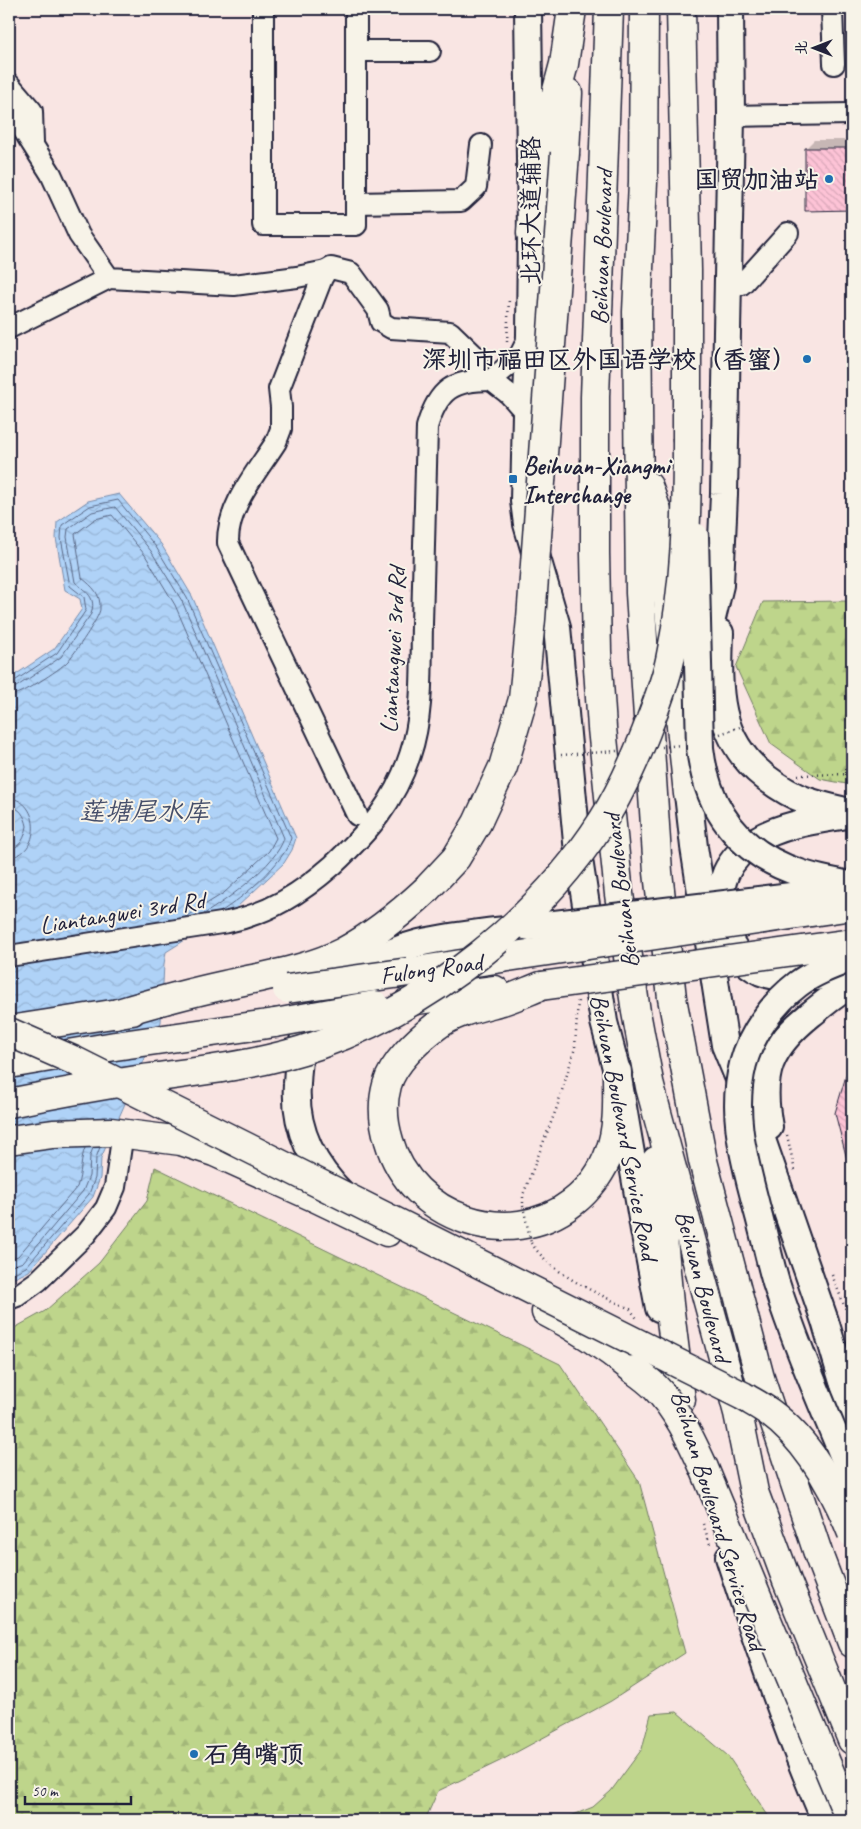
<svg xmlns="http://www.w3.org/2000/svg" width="861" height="1829" font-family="Caveat,'LXGW WenKai TC',sans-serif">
<defs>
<pattern id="forest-firs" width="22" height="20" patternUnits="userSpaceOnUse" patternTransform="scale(1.25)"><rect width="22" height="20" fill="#bed58b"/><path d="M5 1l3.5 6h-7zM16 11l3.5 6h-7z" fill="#a3b779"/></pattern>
<pattern id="water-waves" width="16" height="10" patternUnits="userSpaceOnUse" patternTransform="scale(1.25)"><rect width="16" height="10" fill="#afd2f7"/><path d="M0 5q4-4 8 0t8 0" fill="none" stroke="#96b4d5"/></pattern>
<pattern id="building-back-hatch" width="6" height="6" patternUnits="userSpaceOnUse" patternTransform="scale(1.25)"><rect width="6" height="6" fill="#fdc3d6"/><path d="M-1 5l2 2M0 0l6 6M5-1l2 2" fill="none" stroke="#d9a7b9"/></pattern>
</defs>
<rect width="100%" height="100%" fill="#f9e5e3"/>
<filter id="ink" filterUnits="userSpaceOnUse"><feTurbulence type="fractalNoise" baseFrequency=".02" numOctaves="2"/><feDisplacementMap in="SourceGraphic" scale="10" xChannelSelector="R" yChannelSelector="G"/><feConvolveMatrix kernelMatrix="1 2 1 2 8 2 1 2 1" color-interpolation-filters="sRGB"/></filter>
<g filter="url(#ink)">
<polygon fill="#bed58b" stroke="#707c63" points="677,1712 728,1756 771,1820 561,1820 593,1807 611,1791 642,1749 651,1714"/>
<g fill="url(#forest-firs)" stroke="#707c63">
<polygon points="850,601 852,605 852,785 820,779 771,744 736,667 763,602"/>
<polygon points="155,1167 560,1364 639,1481 685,1653 611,1701 502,1760 438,1791 425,1820 9,1820 9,1331 45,1311 99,1263 147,1201"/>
</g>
<polygon fill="url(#water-waves)" stroke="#778cac" points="119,494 161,544 192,596 296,838 292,850 284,863 236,908 166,952 164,964 161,1022 101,1158 100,1178 93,1197 29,1271 15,1278 9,1278 9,843 16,827 11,817 9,817 9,679 54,649 82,609 80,599 65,590 56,538 57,522 88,501"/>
<g fill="#0003">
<polygon points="814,140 852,140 852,209 806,210 806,148"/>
<polygon points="852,1067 852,1174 836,1113 849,1070"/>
</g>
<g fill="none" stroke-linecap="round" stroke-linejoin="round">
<g stroke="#5a6886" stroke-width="1">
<path d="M9,682H13L57,653L86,610L84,597L70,586L61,538L62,525L90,506L118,500L156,547L187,598L291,838C285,862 242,899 220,912"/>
<path d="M9,689L16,687L61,657L91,614C97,597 86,592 75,582L67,537L68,529L92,512L115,507L151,551L182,601L284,838C277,864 227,900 204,914"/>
<path d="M9,696C19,696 60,670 68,661C74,654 100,617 100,609C101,594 93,587 82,578L75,534L95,519L112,515L145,555L175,605L276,838L269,851L224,893L185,917"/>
<path d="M9,798C42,800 41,856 9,857"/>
<path d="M9,806C20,807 25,816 27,826C25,837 21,848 9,849"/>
<path d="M9,1259L18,1256L77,1187C82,1173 80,1160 85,1148"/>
<polyline points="9,1267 23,1262 83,1191 89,1176 90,1156 93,1148"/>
<polyline points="9,1273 14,1273 26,1267 89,1194 95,1178 96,1158 100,1147"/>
</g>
</g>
<g fill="url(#building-back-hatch)" stroke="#22223b">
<polygon points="805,148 852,148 852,210 805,211"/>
<polygon points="848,1069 852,1070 852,1179 835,1113"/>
</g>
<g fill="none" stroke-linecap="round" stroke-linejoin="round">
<defs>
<g id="minor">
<polyline points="263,9 263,225 356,225 356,9"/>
<polyline points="832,9 834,64"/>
<polyline points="356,51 430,51"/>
<polyline points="9,84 32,111 33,143"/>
<polyline points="9,114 17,120 51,174 79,235 109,278 234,285 297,277 326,271"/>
<polyline points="731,116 852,114"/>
<polyline points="356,203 461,201 476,187 481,145"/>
<polyline points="727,286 742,284 788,233"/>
<polyline points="9,328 109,278"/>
<polyline points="491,380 519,357 529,337"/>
<polyline points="491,380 509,394 526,413"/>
<path d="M357,815L228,543C227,506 257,472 276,442L281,429V407L279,389L322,278L326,271L331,268L351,273L378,310L381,322L391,328L450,332L476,357L478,380"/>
<path d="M9,956L228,922C270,913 301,893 333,865C369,831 394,803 410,755C424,714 421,667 422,624C424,558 425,493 427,427C438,389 453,380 491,380"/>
<polyline points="9,1299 17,1296 38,1281 86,1234 106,1208 115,1187 121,1146"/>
</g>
<g id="major">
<polyline points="528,9 531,233 530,335 526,413 524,501 527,524 557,627 578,853 604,1022 617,1072 644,1230 659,1308"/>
<path d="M720,633C718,689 716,739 765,777C777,786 790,795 805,800C819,805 834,808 849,812"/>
<polyline points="702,660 720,585 724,494 731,116 730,9"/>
<polyline points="688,773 688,794 694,847 725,1045 751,1108 825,1321 852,1412"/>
<path d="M852,814C821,820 784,823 757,840C744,847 732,860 726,873C711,908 727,956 761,972C789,983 824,976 852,972"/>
<path d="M769,1127C759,1073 769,1048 811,1014C825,1003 837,992 852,985"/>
<path d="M344,1196C313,1166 294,1128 297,1084C298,1061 302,1031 316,1011C339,978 379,953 419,943C452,935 487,932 521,928"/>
<path d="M729,1557C758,1646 788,1734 825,1820"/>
</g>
<g id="highway">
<polyline points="609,9 595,397 595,553 597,652 602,728 619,894 636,1012 650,1087 738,1413 754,1492 787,1581 852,1740"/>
<polyline points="644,9 643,182 637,312 640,593 658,872 672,998 703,1161 760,1378 820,1559 852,1643"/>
<polyline points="681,9 687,270 687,438"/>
<polyline points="565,153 568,93"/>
<polyline points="531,233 536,169 564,64 572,9"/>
<polyline points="648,486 657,511 668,600 688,794"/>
<polyline points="409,972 521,955"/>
<path d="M541,986C528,991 515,997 502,1001C480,1007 454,1012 435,1027C418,1040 393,1063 387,1085C382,1103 383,1122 389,1141C411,1218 509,1252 572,1203C589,1190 603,1171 610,1151C619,1126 617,1099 617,1072"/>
<polyline points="409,1001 495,990"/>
<path d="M115,1014C152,1003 188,993 225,985C264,976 307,970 343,952C373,936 400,914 425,891"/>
<polyline points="9,1030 132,1011"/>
<polyline points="9,1064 115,1046 275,1023"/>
<polyline points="9,1140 53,1134 111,1132 181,1141 214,1152 318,1199 387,1232"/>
<polyline points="656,1161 669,1304 681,1400"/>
<path d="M546,1312C578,1328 606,1347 634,1370"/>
</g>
</defs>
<use href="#minor" stroke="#22223b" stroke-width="24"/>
<use href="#major" stroke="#22223b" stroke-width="30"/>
<use href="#highway" stroke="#22223b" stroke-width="31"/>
<g stroke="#22223b" stroke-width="2.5" stroke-dasharray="1 4" stroke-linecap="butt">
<polyline points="507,342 509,298"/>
<polyline points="798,775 852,774"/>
<polyline points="787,1135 795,1171"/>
<polyline points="523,1203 523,1195 557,1107 575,1048 578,1000"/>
<path d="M531,1243C554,1276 595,1292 630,1309L638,1320"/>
<polyline points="832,1275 852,1325"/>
<polyline points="703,1524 711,1547"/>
<polyline points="643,1820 660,1818 682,1820"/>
</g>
<use href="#minor" stroke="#f7f3e8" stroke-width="20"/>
<use href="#major" stroke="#f7f3e8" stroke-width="26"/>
<use href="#highway" stroke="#f7f3e8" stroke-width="28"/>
<defs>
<g id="major-bridge">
<path d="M695,536L700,748C707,810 740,854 800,873C816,879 835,881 852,886"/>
<polyline points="529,927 842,890"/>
<path d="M852,958C834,965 814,972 798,984C773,1003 751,1034 743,1064C730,1115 745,1161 757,1209C764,1234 769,1259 776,1283C797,1349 826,1413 852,1477"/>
</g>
<g id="highway-bridge">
<polyline points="425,891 456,858 477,823 503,767 523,699 531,619 565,153"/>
<polyline points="521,955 852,906"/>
<polyline points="541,986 852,943"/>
<polyline points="287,989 409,972"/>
<polyline points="275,1023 375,1005"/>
<path d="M9,1032L75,1061L743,1396C751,1401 761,1406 769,1412C809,1441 834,1488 852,1533"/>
<path d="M9,1103C53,1094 98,1086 143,1079C202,1071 261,1065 318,1045C431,1006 539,920 603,820C621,792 634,762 646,732C655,708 665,684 670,660C686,586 687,513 687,438"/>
<path d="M634,1370C641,1375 649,1381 655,1387C677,1409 691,1440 704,1468L847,1813"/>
</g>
</defs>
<use href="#major-bridge" stroke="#22223b" stroke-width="30" stroke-linecap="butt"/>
<use href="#highway-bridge" stroke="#22223b" stroke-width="31" stroke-linecap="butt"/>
<g stroke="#22223b" stroke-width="2.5" stroke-dasharray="1 4" stroke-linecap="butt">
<polyline points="720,734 740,727"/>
<polyline points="662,747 681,745"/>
<polyline points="561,755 617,751"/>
<polyline points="523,1206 531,1243"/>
</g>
<use href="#major-bridge" stroke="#f7f3e8" stroke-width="26"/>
<use href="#highway-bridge" stroke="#f7f3e8" stroke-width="28"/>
</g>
</g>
<g fill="#1f6fb2" stroke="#f7f3e8" stroke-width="2">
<circle cx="829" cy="179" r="5"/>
<circle cx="807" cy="359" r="5"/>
<rect x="508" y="474" width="10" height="10" rx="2.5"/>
<circle cx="194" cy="1754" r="5"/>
</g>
<g text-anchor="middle" stroke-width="4" stroke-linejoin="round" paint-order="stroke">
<g font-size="25" font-weight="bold" fill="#22223b" stroke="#f7f3e8" text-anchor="end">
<text x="819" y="188">国贸加油站</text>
<text x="797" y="368">深圳市福田区外国语学校（香蜜）</text>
<text x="523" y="474" text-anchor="start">Beihuan-Xiangmi<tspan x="523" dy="29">Interchange</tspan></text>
<text x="204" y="1763" text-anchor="start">石角嘴顶</text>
</g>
<g font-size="25" fill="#22223b" stroke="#f7f3e8">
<text transform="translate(530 211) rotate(-90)" y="9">北环大道辅路</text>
<text transform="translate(601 247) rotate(-88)" y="9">Beihuan Boulevard</text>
<text transform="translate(392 650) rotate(-87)" y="9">Liantangwei 3rd Rd</text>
<text transform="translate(620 891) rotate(-97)" y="9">Beihuan Boulevard</text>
<text transform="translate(122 912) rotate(-9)" y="9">Liantangwei 3rd Rd</text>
<text transform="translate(431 968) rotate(-8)" y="9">Fulong Road</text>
<text transform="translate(625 1127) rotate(79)" y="9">Beihuan Boulevard Service Road</text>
<text transform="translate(704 1286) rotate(75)" y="9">Beihuan Boulevard</text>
<text transform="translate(719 1520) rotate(73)" y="9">Beihuan Boulevard Service Road</text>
</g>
<g font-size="26" font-style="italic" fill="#454e6a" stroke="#f7f3e8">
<text x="144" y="820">莲塘尾水库</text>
</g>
</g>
<rect width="861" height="1829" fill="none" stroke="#f7f3e8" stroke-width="30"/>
<rect x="15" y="15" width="831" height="1799" fill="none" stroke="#22223b" stroke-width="2" filter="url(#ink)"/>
<g transform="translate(814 48) rotate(270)" stroke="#f7f3e8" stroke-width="4" paint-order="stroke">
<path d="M0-4L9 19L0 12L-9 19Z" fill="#22223b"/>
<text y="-8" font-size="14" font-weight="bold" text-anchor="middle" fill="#22223b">北</text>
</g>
<path d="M25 1796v8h106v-8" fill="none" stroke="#22223b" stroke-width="2.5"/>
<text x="32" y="1796" font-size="15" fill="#22223b" stroke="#f7f3e8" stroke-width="4" paint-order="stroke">50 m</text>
</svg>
